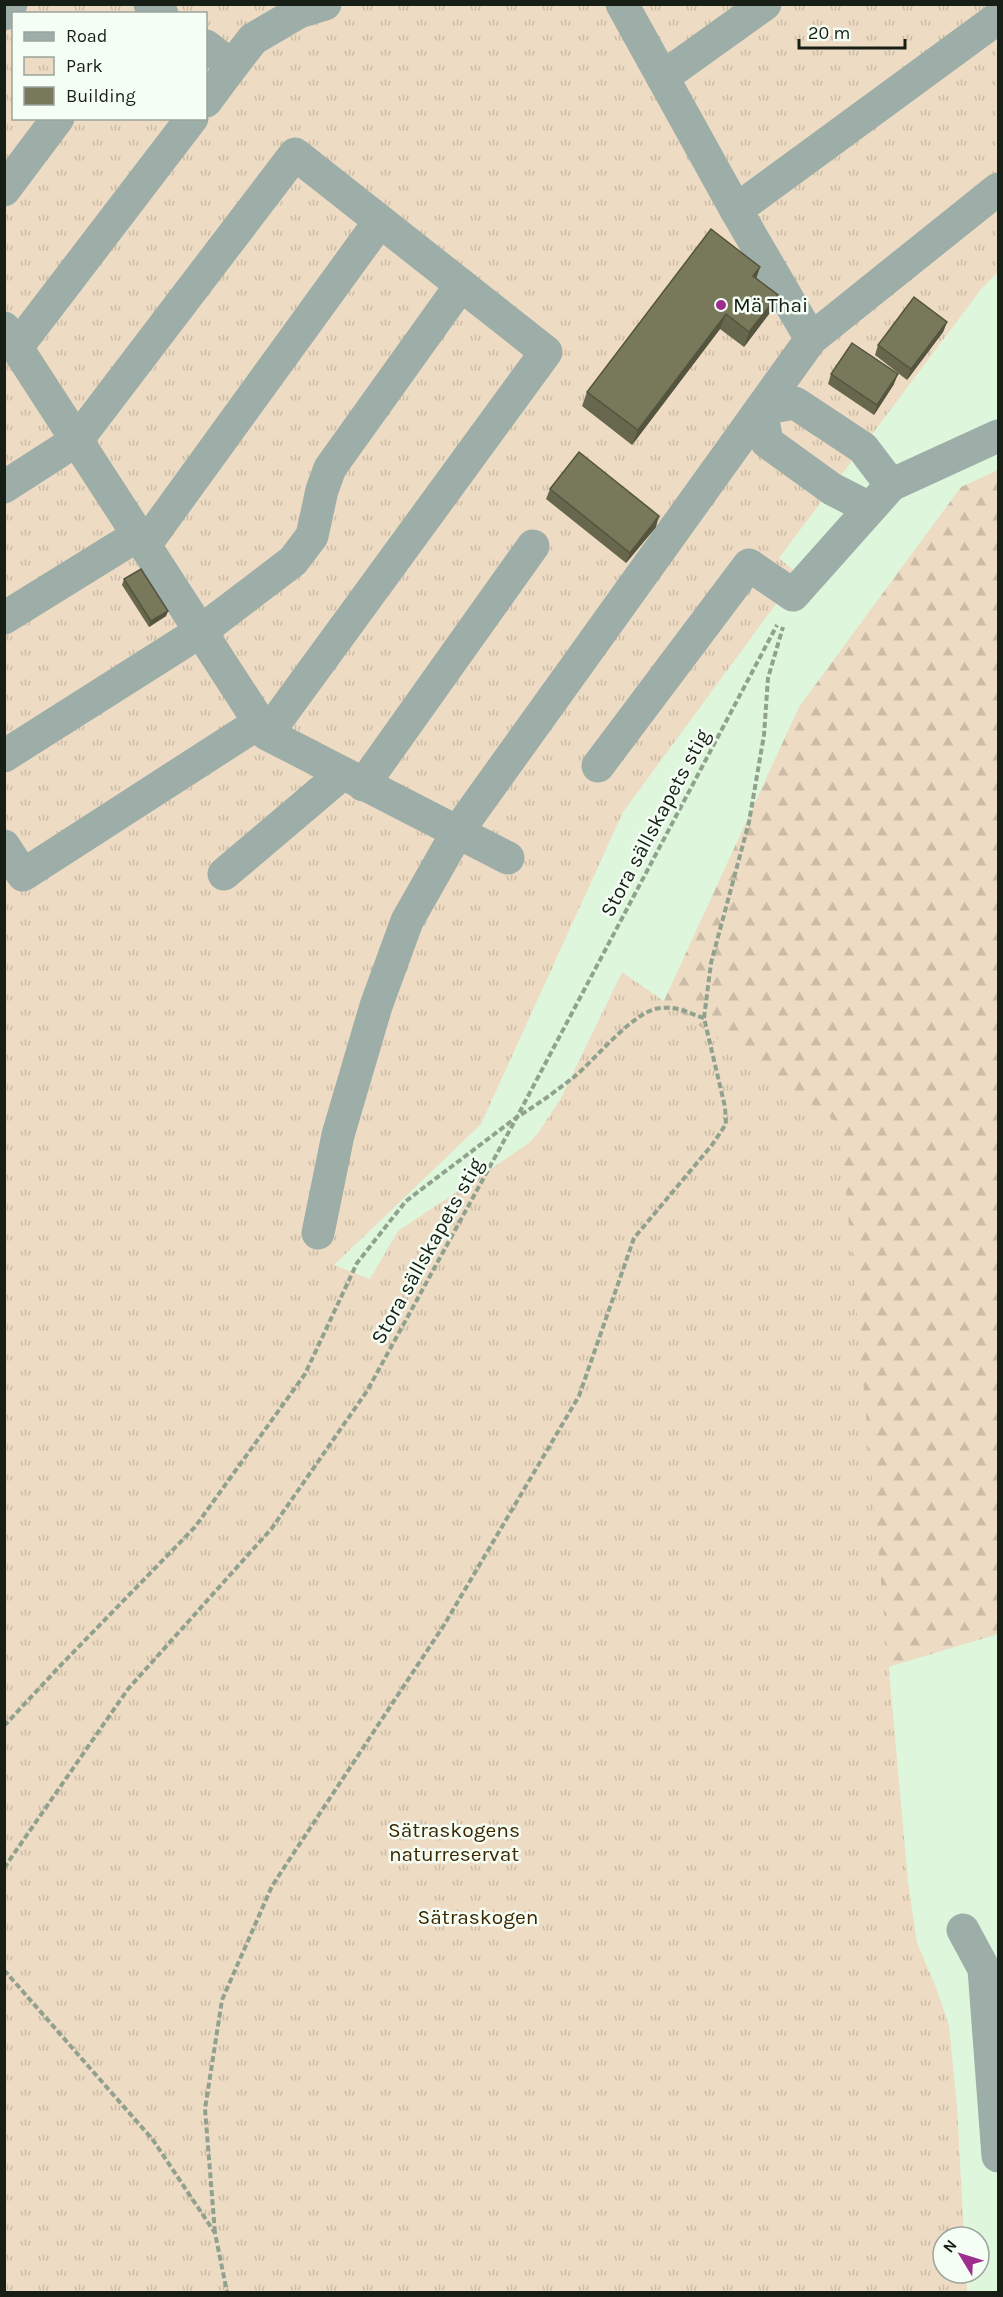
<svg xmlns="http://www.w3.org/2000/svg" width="1003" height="2297" font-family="Karla,sans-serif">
<defs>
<pattern id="forest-firs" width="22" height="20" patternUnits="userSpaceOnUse" patternTransform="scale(1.5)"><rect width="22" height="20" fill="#eedbc3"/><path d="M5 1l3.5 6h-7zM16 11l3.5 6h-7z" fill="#cbbca7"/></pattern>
<pattern id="park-tufts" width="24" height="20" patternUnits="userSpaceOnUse" patternTransform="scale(1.5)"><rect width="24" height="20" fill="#eedbc3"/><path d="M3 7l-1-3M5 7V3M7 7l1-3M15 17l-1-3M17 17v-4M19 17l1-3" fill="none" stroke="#cbbca7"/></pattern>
</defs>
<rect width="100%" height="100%" fill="#def6db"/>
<polygon fill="url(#forest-firs)" points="998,470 998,1634 835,1683 5,2292 202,1653 657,1016 799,707 961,487"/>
<path fill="url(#park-tufts)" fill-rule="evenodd" d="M5,5H998V272L982,288L779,558L798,574L623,812L481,1124L334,1265L370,1279L398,1231L482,1175L529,1143L538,1133L561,1098L622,972L840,1124L908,1882L917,1943L937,1990L949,2026L957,2106L964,2237H943V2273H967V2292H5ZM14,14H206V118H14Z"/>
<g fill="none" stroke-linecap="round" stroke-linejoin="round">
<g stroke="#90a18d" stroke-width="4" stroke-dasharray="6 3" stroke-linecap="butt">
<polyline points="704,1018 711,963 749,822 764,735 768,678 783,627"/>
<path d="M4,1726L59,1667L195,1527L305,1374L357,1263L406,1201L517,1117C537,1105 556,1091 574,1077C596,1059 633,1011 660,1008C678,1006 688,1013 704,1018L725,1107L726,1124L712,1145L634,1238L579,1396L444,1625L272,1886L222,2000L205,2109L215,2233"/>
<polyline points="4,1868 128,1689 272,1528 367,1391 517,1117 777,625"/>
<polyline points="4,1970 153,2140 215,2233 227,2292"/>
</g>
<g stroke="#9daea9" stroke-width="33">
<polyline points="150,4 162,14"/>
<polyline points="622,4 736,210 811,339"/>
<polyline points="4,14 11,4"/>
<polyline points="206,46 232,66 206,101"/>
<polyline points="232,66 253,39 299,12 325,4"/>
<polyline points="663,77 765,4"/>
<polyline points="4,190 58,118"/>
<polyline points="736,210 998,18"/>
<polyline points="4,328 267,734 508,858"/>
<polyline points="17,347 192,118"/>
<polyline points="4,487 77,440 295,154 546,352 267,734"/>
<polyline points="869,508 832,489 767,442 761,409 795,403 863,448 891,485"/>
<polyline points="145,545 380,221"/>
<polyline points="4,618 138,535"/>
<polyline points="4,756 201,631 293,561 312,536 322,490 330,468 461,285"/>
<polyline points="598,766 749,565 793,595 891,485 998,436"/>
<polyline points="363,785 533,546"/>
<polyline points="4,846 23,875 260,722"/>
<polyline points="224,874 342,774"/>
<polyline points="318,1233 338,1135 376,1006 407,921 458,831 811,339 998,189"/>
<polyline points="963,1930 984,1969 998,2156"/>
</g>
</g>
<g fill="#67674d">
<polygon points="760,267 756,278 778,295 772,310 744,347 720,329 632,445 582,406 587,392"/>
<polygon points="947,322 943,332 907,380 875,355 878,345"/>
<polygon points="831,374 894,384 874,415 828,384"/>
<polygon points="550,489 656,527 626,563 546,499"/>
<polygon points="124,579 168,611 166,616 149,627 122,585"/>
</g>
<g fill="#54543f">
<polygon points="760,267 755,282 753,276"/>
<polygon points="778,295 772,310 744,347 749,332"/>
<polygon points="726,314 720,329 632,445 638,430"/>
<polygon points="947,322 943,332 907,380 911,369"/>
<polygon points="898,374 894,384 874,415 877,405"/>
<polygon points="659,516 656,527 626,563 630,553"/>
<polygon points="168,611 166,616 149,627 151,621"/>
</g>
<g fill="#78785a" stroke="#54543f" stroke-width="1.5">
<polygon points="711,229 760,267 753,276 778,295 749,332 726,314 638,430 587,392"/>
<polygon points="914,297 947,322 911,369 878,345"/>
<polygon points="852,343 898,374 877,405 831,374"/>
<polygon points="579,452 659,516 630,553 550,489"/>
<polygon points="141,569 168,611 151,621 124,579"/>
</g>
<circle fill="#9d2e8d" stroke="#f5fef4" stroke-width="2" cx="721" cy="305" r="6"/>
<g text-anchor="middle" stroke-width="5" stroke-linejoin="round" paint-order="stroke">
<g font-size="21" fill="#161e15" stroke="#f5fef4" text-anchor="start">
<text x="733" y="312">Mä Thai</text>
</g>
<g font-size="21" fill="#161e15" stroke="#f5fef4">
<text transform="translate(655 823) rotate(-62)" y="7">Stora sällskapets stig</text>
<text transform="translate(427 1251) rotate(-61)" y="7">Stora sällskapets stig</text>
</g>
<g font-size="21" fill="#3d2600" stroke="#f5fef4">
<text x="454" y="1837">Sätraskogens<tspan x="454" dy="24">naturreservat</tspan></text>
<text x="478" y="1924">Sätraskogen</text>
</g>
</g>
<rect width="1003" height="2297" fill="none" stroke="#161e15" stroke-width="12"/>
<rect x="12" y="12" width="195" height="108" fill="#f5fef4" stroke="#9ca49b" stroke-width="1.5"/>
<rect x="24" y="32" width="30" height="9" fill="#9daea9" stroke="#9ca49b" stroke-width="1.5"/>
<text x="66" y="42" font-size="18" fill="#161e15">Road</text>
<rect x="24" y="57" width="30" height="18" fill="url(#park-tufts)" stroke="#9ca49b" stroke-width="1.5"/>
<text x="66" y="72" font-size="18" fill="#161e15">Park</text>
<rect x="24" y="87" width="30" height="18" fill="#78785a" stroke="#9ca49b" stroke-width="1.5"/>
<text x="66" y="102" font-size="18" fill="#161e15">Building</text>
<g transform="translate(961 2255) rotate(308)"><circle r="28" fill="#f5fef4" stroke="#9ca49b" stroke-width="1.5"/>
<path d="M0-4.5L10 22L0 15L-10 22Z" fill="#9d2e8d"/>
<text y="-9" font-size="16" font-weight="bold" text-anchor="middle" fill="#161e15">N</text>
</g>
<path d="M799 39v9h106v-9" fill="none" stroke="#161e15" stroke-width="3"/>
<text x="808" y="39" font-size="18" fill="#161e15" stroke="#f5fef4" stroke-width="4.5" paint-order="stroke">20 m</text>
</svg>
